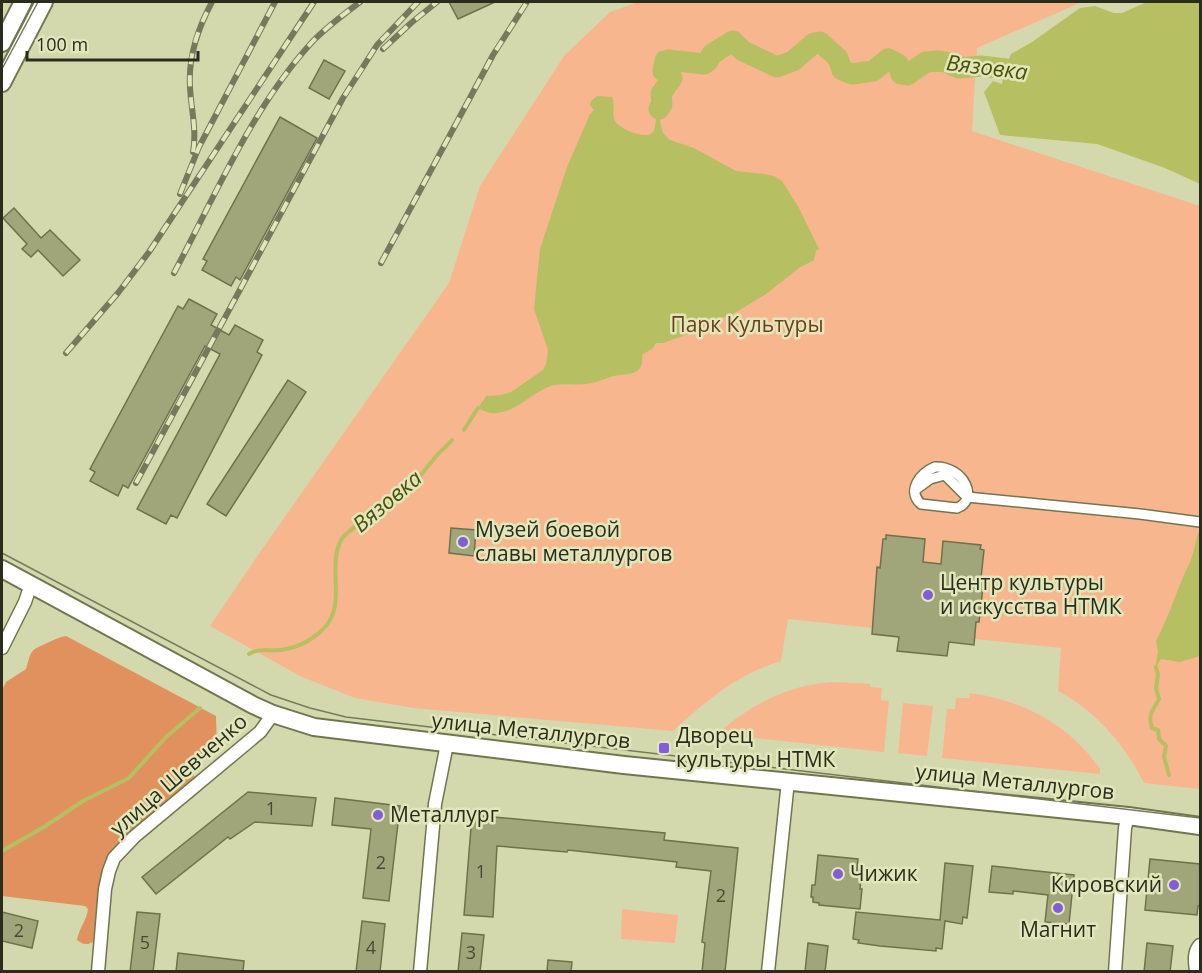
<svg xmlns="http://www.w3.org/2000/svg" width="1202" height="973" font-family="'Open Sans',sans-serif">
<rect width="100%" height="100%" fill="#d4d9ad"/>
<g fill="#f8b68e">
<path d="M638,2H1082L977,48L972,131L1200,206V789L1144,783C1125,745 1096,711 1058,691L1061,648L788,619L781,661C737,674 706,701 673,731L413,708L355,698L302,677L210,626L258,555L449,283L480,186L564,56L610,12Z"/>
<path d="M837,682L870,684V687L882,688L881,700L889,701L884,752L726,735L723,729C755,702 794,683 837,682Z"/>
<path d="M970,693C1023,700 1070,725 1100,769V774L942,758L947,709H955L956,698H969Z"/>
<polygon points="903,703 933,706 927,756 898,753"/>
<polygon points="622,909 678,915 675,943 621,939"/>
</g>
<path fill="#e0915d" d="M66,636L216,716L217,749L190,769L196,779C177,795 118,836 109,855C96,880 97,915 93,942C87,945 83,945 77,940C79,928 87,920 88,909L85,906L2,896V690L6,682L26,669C32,650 29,651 47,643C54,640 59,637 66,636Z"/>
<g fill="#b7bf63">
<polygon points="1147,2 1200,2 1200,184 1165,168 1097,144 1000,135 984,92 993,81 1002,84 1004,72 1011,54 1032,42 1080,8 1095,6 1114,13 1122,13"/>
<path d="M597,96L612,97C616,104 611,113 615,121C618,128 647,141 653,132C656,127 655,119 658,113L663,133L670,140L694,148L736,171L764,174L774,176L782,181L799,208L819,249L816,251L814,260L799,268L766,294L733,314L716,320L683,336L663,343H656L653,348L642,355C645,376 627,374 614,376C606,378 599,382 591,383C579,386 566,383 554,385C528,392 507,426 478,408L486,396L501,395L511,392L543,370L546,364L548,350L534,309L540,249L567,167L590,114L594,110L590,105L591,101Z"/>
<path d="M1200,529V656L1180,662L1161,659L1155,669L1158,651L1156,641C1170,615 1177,588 1190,562C1195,551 1195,539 1200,529Z"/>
</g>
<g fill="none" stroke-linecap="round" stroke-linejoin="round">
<g stroke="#b7bf63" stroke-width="4">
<polyline points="464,430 478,408"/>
<path d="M249,654C261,647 268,652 280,650C294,649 311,641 321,631C349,607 326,570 341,540C347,529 387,506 399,497C414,486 422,473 433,460C438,453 446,447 452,440"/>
<path d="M1156,667L1158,675L1156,688L1159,699C1154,710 1147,713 1152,728L1158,730L1159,739L1166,746L1164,757L1169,775"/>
<polyline points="2,851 44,827 83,801 129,778 166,737 200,708"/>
</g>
<polyline stroke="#b7bf63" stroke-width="21" points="659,109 662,104 661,94 672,78 663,71 665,61 669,60 704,64 708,61 712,54 733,41 743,51 777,67 793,61 814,43 820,42 838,58 842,70 852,74 873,71 888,59 898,64 901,74 907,75 926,62 937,61 946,62 959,68 981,66 1032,72"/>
</g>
<g fill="#a0a57a" stroke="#6e724a" stroke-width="1.5">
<polygon points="449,2 495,2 458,19"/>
<polygon points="324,60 345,71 329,99 309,88"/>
<polygon points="280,117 317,138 240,280 236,277 231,286 202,270 207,261 203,259"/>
<polygon points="14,208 41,238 50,230 80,260 63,276 38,250 31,257 22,249 27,244 3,218"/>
<polygon points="189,299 217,314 211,325 229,335 235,325 263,340 257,352 262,355 177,518 171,515 166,524 137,509 220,354 205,346 128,488 123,485 118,496 90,481 95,472 90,469 178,306 183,309"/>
<polygon points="288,380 306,392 226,516 207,504"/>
<polygon points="451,528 476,530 474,556 449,553"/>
<polygon points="886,535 925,539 923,562 941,564 943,541 981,545 980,549 984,550 981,578 984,578 979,622 976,622 974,645 949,642 947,656 897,651 899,637 872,634 877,567 880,568 883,539 886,539"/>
<polygon points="248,792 316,798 312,826 255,822 230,839 228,837 156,894 142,877"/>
<polygon points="335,798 400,806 389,901 363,898 371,829 332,825"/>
<polygon points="472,815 665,833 664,840 738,848 725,972 702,972 705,943 702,942 711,871 676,867 677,862 568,850 567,852 497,846 493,917 464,915"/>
<polygon points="818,855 858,859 857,870 862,870 860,889 862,889 860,909 819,905 819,903 813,902 813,897 811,897 812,885 815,885"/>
<polygon points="1150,859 1200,864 1200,906 1198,906 1197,915 1145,910"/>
<polygon points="945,863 973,866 967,918 963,917 962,924 945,921 942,949 936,948 936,951 880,946 858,943 859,940 853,939 856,912 940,920"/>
<polygon points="992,866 1074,875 1069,924 1045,922 1048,895 1013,891 1013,894 989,892"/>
<polygon points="2,912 38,921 32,948 2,941"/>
<polygon points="137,912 160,914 153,972 130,972"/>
<polygon points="362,921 385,924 380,972 356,972"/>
<polygon points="462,933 484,935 480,972 458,972"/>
<polygon points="808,943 828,946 825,972 805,972"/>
<polygon points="1147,943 1173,946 1170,972 1144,972"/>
<polygon points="178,953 244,961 243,972 176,972"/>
<polygon points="548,960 572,962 571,972 547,972"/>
</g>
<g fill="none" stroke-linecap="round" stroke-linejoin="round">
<defs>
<g id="pedestrian">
<path d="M935,467C963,466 980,499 957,508L921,504C906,490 921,473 935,467Z"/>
<polyline points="915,490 930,479 945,475 967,497 1140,514 1200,522"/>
</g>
<g id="minor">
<polyline points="2,648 25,602 31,584"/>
<polyline points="98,972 105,889 109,871 114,858 134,837 260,732 273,714"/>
<polyline points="420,972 435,804 447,744"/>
<polyline points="768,972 788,781"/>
<polyline points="1115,972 1125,828 1128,816"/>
<path d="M1196,972C1195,962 1193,952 1200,945"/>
</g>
<g id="secondary">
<polyline points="2,43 23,2"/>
<polyline points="2,83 44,2"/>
<polyline points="2,569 253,705 273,714 314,727 624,765 1128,816 1200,826"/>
</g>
</defs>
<use href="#pedestrian" stroke="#71764d" stroke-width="12"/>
<use href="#minor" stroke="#71764d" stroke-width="15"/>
<use href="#secondary" stroke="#71764d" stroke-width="20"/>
<use href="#pedestrian" stroke="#fff" stroke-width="9"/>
<use href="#minor" stroke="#fff" stroke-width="12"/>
<use href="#secondary" stroke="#fff" stroke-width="16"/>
<g stroke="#767a5d" stroke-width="1.5">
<polyline points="2,69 38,2"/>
<polyline points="2,553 271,695 310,708 346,717 1200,818"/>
</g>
<defs>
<g id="rail">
<polyline points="383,49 411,23 437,2"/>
<path d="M193,152C197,130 191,109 190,87C188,56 198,28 212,2"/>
<polyline points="180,194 199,147 275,2"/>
<polyline points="381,263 493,55 527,2"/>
<path d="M174,273C215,196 254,104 314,40C328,26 344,14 360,2"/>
<polyline points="66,353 118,293 149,252 314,2"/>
<polyline points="136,483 343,98 377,45 418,2"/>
</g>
</defs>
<use href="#rail" stroke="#767a5d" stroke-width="6"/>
<use href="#rail" stroke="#e1e7ba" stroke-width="4" stroke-dasharray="11" stroke-linecap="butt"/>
</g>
<g fill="#815ed9" stroke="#e1e7ba" stroke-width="2">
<circle cx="463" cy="542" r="6"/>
<circle cx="928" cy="595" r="6"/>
<rect x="658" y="742" width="12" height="12" rx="3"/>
<circle cx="378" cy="815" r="6"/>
<circle cx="838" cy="874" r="6"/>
<circle cx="1174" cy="885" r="6"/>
<circle cx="1058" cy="908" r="6"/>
</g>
<g text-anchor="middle" stroke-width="5" stroke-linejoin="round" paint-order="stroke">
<g font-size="18" fill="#484b34">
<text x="271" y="815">1</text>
<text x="381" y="869">2</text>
<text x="481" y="878">1</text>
<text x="721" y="902">2</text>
<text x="19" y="937">2</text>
<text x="145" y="949">5</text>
<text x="371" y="954">4</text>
<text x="471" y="959">3</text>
</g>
<g font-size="21" fill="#713d18" stroke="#e1e7ba">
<text x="747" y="332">Парк Культуры</text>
</g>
<g font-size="21" fill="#2b2d1c" stroke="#e1e7ba" text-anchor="start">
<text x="475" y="537">Музей боевой<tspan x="475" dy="24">славы металлургов</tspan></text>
<text x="940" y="590">Центр культуры<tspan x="940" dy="24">и искусства НТМК</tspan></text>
<text x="676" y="743">Дворец<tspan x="676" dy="24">культуры НТМК</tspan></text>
<text x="390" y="822">Металлург</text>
<text x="850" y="881">Чижик</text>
<text x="1162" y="892" text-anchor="end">Кировский</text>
<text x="1058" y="937" text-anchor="middle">Магнит</text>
</g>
<g font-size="21" fill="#2b2d1c" stroke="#e1e7ba">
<text transform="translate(531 731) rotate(6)" y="7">улица Металлургов</text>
<text transform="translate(179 775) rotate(-41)" y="7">улица Шевченко</text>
<text transform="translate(1015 782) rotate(6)" y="7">улица Металлургов</text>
</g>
<g font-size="22" font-style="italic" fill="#4c5007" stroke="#e1e7ba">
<text transform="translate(987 67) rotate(7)" y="8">Вязовка</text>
<text transform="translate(387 501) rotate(-40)" y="8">Вязовка</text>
</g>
</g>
<rect width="1202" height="973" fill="none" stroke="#2b2d1c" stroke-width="6"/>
<path d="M27 51v9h171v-9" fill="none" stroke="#2b2d1c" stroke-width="3"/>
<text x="36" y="51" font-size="18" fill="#2b2d1c" stroke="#e1e7ba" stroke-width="4.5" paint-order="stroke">100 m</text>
</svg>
